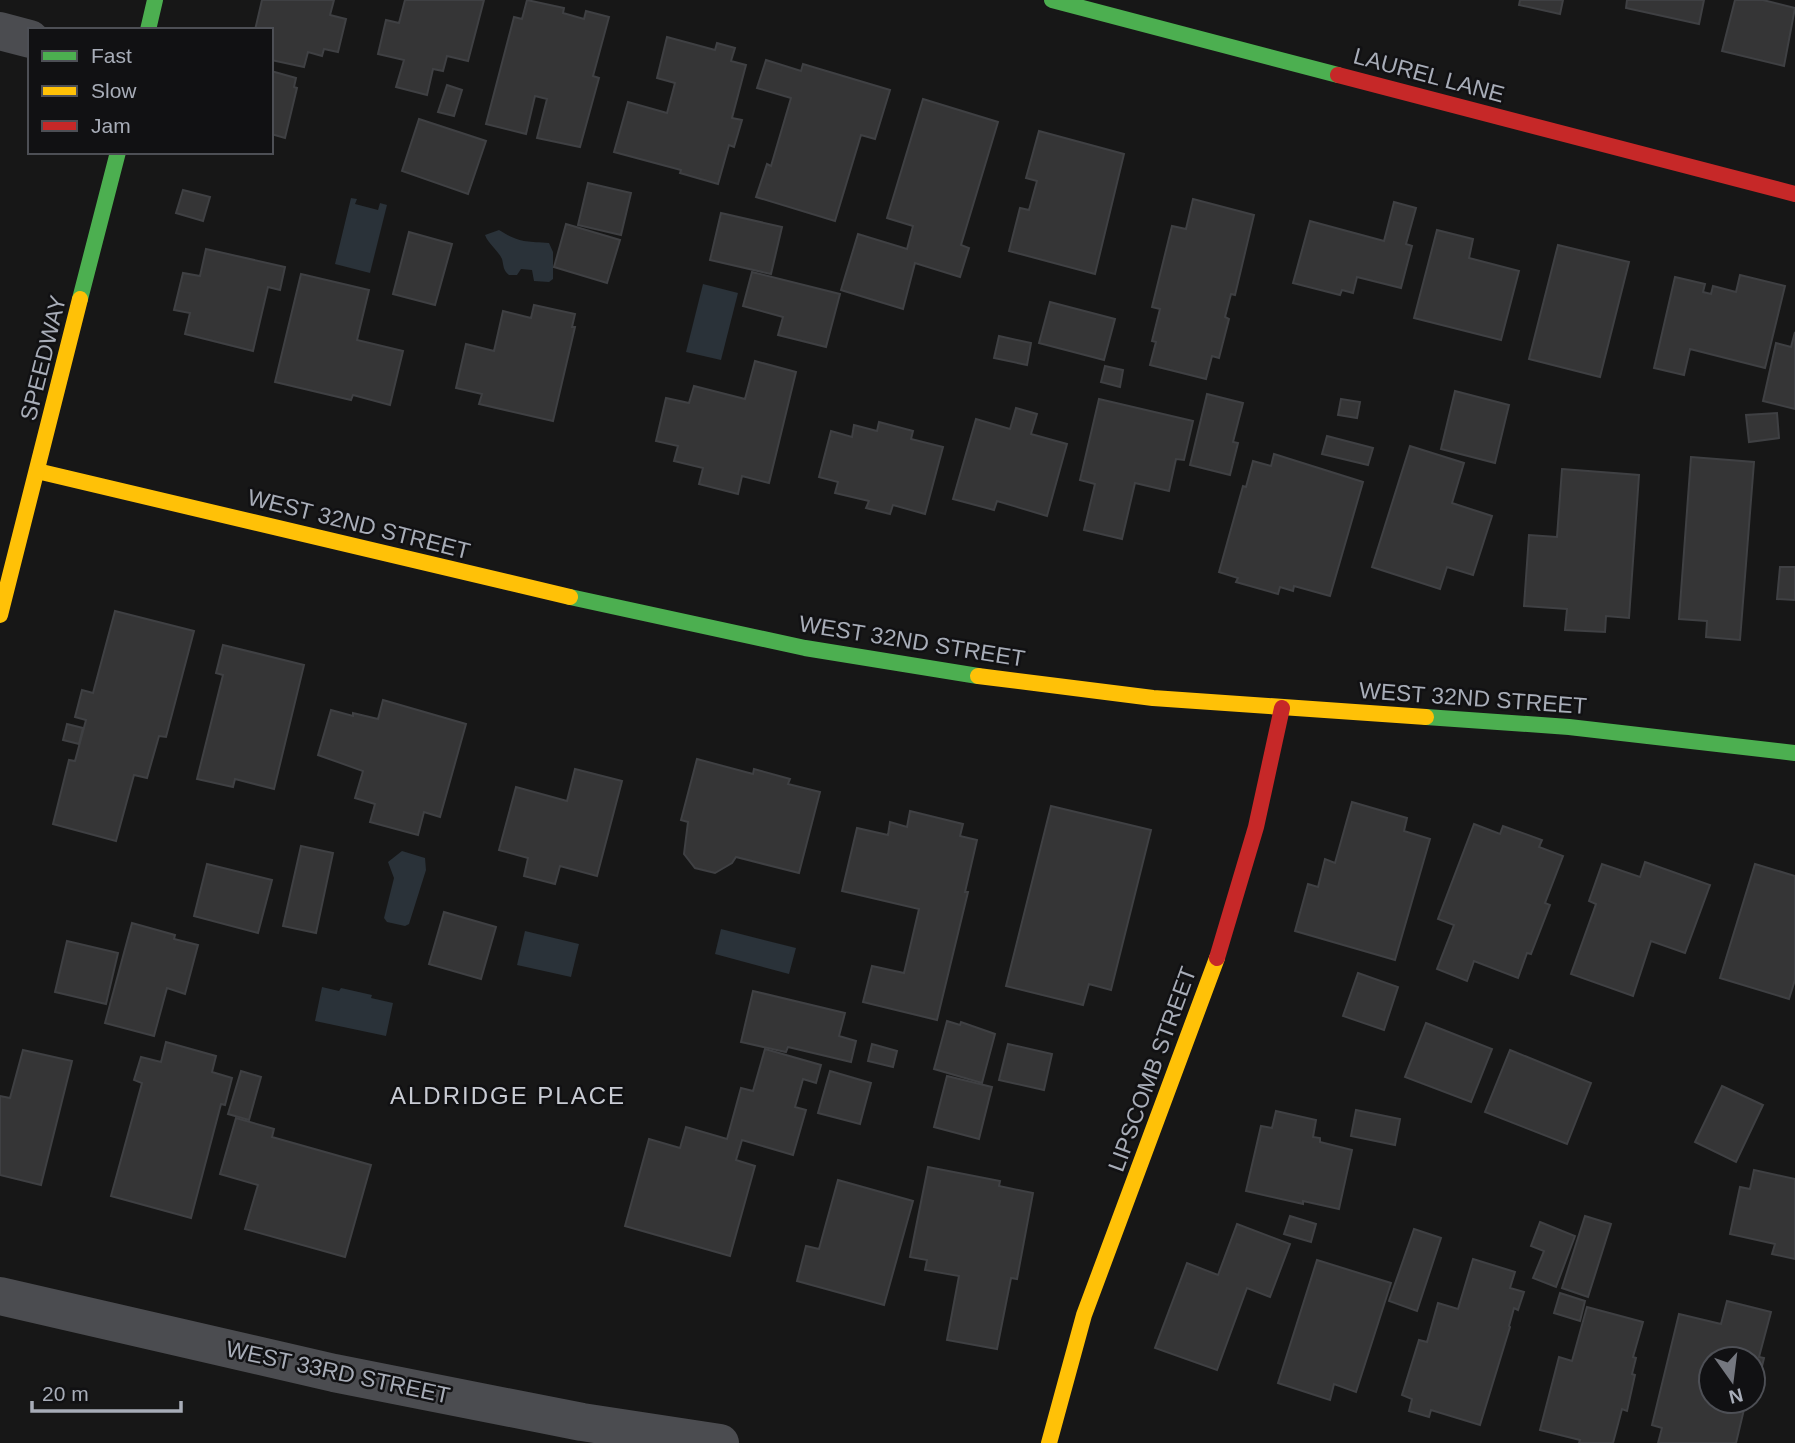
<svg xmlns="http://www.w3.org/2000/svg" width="1795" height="1443" font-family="Helvetica,sans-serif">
<rect width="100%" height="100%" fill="#171717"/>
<g fill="#2a3239">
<polygon points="351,198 357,199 355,204 378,210 380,203 387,205 370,273 335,264"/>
<path d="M499,230C520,243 525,241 549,243L553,252V279L549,282L534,281L532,270L521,269L517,275H509C503,270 504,267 502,259C498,250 489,245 485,235Z"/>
<polygon points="703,284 738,293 721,360 686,352"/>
<polygon points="402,851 425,858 426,870 409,924 405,926 387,922 384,918 394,878 388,862"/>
<polygon points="721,929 796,948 789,974 715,954"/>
<polygon points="525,931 579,944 571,977 517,965"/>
<polygon points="322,987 339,991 341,988 372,995 371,998 393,1003 386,1036 315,1021"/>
</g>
<g fill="#353536" stroke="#3f4043" stroke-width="2">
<polygon points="262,0 334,0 330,15 346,19 338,52 324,49 322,56 308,52 304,67 271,60 271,30 255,30"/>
<polygon points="405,0 484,0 468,61 447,56 443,71 433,69 427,95 396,87 404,60 378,54 386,20 399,23"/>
<polygon points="527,0 564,8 563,13 584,19 586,11 609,17 593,76 599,78 580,147 537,138 547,99 535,96 526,134 486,124 514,17 522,19"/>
<polygon points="1520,0 1563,0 1560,14 1519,5"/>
<polygon points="1627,0 1704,0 1699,24 1626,8"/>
<polygon points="1735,0 1763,0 1795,8 1784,66 1722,51"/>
<polygon points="667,37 715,50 717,43 735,48 731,61 746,65 732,118 742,120 734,147 729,145 718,184 680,173 681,170 614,152 628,102 667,113 675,83 657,78"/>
<polygon points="766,60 801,71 803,64 890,90 875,139 861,135 835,221 756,197 767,164 771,166 791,98 757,88"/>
<polygon points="271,71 296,78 294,87 297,88 285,138 271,134"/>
<polygon points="447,85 462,90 454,116 438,112"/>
<polygon points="923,99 998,122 961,245 969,248 960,277 915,263 903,309 841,290 858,234 907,249 913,226 887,218"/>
<polygon points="419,119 486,141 468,194 402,171"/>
<polygon points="1039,131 1124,154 1095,274 1009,251 1020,208 1029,210 1037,181 1026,178"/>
<polygon points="588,183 631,193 621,235 578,225"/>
<polygon points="183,190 210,197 203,221 176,213"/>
<polygon points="1193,199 1254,215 1235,295 1231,294 1225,317 1229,319 1219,358 1212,356 1206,379 1150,365 1156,342 1152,341 1160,309 1152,307 1172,226 1186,229"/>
<polygon points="1394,202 1416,208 1406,244 1412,246 1401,288 1357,277 1353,293 1342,290 1340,295 1293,283 1310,221 1384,241"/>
<polygon points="721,213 782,227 771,274 710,260"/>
<polygon points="566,224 620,240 607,283 554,267"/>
<polygon points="1437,230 1473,239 1469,258 1519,271 1501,340 1414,318"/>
<polygon points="409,232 452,244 435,305 393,294"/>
<polygon points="1558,245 1629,262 1600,377 1529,359"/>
<polygon points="206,249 285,267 280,290 268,287 253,351 185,334 190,313 174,310 183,273 200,276"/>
<polygon points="752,272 840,294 826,347 778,335 783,317 743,306"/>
<polygon points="301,274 369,290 357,340 403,351 390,405 353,395 351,400 275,382"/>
<polygon points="1740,275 1785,286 1765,368 1690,349 1684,375 1654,368 1675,277 1705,284 1703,292 1711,294 1713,286 1736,292"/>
<polygon points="1050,302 1115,319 1104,360 1039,343"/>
<polygon points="534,305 575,314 572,327 575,327 553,421 479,404 482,394 456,388 466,344 494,351 503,311 531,318"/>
<polygon points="1795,332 1795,409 1763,401 1776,343 1791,347"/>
<polygon points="999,336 1031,343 1027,365 994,358"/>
<polygon points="755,361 796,372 769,483 742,476 738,494 699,484 703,468 674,461 678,446 656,441 666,398 689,403 694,386 745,399"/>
<polygon points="1105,366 1123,370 1120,387 1101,382"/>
<polygon points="1455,391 1509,405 1495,463 1441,449"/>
<polygon points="1207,394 1243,403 1233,442 1238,443 1230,475 1190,465"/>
<polygon points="1099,399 1193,421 1184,460 1176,459 1169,491 1135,483 1122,539 1084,530 1095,484 1080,480"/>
<polygon points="1341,399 1360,402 1357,418 1338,415"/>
<polygon points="1016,408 1037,414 1031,434 1067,444 1047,516 997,501 994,510 953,499 976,419 1010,429"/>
<polygon points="1777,413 1779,438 1749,442 1746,415"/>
<polygon points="879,422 913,431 911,439 943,447 925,514 893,505 890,514 866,508 869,501 835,493 838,482 819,477 831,431 852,437 854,425 877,431"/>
<polygon points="1327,436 1373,448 1368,465 1322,454"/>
<polygon points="1410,446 1464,463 1452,503 1492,516 1473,575 1447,567 1440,589 1372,567"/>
<polygon points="1274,454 1363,482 1330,596 1294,586 1293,591 1280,587 1278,594 1236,582 1238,578 1219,572 1243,486 1246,487 1253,461 1271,466"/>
<polygon points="1691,457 1754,462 1740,640 1706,637 1707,621 1679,619"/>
<polygon points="1562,469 1639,475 1629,618 1606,616 1605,632 1565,630 1567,609 1524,606 1529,535 1557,537"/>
<polygon points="1780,567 1795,567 1795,600 1777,599"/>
<polygon points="115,611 194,631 166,737 159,736 147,778 134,775 116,841 53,824 69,760 75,761 86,720 75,717 82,690 93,693"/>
<polygon points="223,645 304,665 274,789 235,779 233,787 197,779 223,675 216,673"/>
<polygon points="383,700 466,724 440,817 424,812 418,835 370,822 375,804 355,798 363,771 318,755 331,710 353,716 353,713 378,719"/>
<polygon points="67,724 83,728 79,744 63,740"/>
<polygon points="697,759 753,774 754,769 790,779 788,784 820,792 799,873 736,857 732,863 715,873 695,868 684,854 688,822 681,820"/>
<polygon points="575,769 622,781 597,876 560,866 555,884 524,876 528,858 499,850 516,787 567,801"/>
<polygon points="1352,802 1407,818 1404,831 1430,839 1395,960 1295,931 1308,884 1318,887 1325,859 1335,863"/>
<polygon points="1051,806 1151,830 1111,990 1089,984 1083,1005 1006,986"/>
<polygon points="910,811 963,824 960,836 977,840 965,892 968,892 937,1020 863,1002 872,966 904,973 919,909 842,891 857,828 888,835 890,822 907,827"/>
<polygon points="1474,824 1500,834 1503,826 1542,840 1539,847 1563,856 1545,903 1550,905 1531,954 1527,953 1518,978 1474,961 1467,981 1437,969 1454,925 1438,919"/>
<polygon points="301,846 333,853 316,933 283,926"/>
<polygon points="1645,862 1710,885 1685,953 1651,941 1633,996 1571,974 1596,904 1589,901 1602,864 1640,877"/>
<polygon points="207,864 272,880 258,933 194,916"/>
<polygon points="1755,864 1795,876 1795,980 1789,999 1720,978"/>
<polygon points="444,912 496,927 481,979 429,964"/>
<polygon points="132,923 175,935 174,939 198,945 185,994 167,988 154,1036 105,1023"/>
<polygon points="67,941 118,953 106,1004 55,992"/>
<polygon points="1358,973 1398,987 1384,1030 1343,1016"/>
<polygon points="753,991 845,1013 839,1036 856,1041 851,1062 788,1047 786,1052 741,1042"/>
<polygon points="947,1021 960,1025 961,1022 995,1034 982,1083 934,1069"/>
<polygon points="1426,1023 1492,1049 1471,1102 1405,1077"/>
<polygon points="166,1042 216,1056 212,1072 232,1078 225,1105 221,1104 191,1218 111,1196 142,1083 134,1080 141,1057 161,1062"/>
<polygon points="872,1044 897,1051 893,1067 868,1061"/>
<polygon points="1008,1044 1052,1054 1044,1090 999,1080"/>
<polygon points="765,1049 821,1065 816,1083 803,1079 795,1107 806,1110 793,1155 742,1140 736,1160 755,1166 730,1256 625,1226 649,1139 680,1148 686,1127 727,1139 741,1088 753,1091"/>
<polygon points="23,1050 72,1061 41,1185 0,1175 0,1096 10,1098"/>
<polygon points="1510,1050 1591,1083 1567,1144 1485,1112"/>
<polygon points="241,1071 261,1077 249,1120 228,1114"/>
<polygon points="830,1071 871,1083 860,1124 818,1113"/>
<polygon points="947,1076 992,1087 979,1139 934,1127"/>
<polygon points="1722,1086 1763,1105 1736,1162 1695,1142"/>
<polygon points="1356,1110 1400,1119 1395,1145 1351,1136"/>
<polygon points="1276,1111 1316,1120 1313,1137 1320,1138 1320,1142 1352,1150 1339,1209 1303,1201 1303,1204 1246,1191 1261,1126 1272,1128"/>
<polygon points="236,1118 274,1129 272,1137 371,1165 345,1257 245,1229 258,1185 220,1174"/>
<polygon points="928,1167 1000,1181 999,1186 1033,1193 1017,1279 1011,1278 997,1349 947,1340 959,1276 925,1270 927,1260 910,1257"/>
<polygon points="1754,1170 1795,1179 1795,1259 1772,1254 1775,1244 1730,1234 1740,1187 1750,1189"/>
<polygon points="838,1180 913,1201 884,1305 797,1281 806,1246 819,1249"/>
<polygon points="1290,1216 1316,1224 1311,1242 1284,1234"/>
<polygon points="1585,1216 1611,1224 1588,1297 1562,1288"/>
<polygon points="1540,1222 1575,1236 1556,1287 1533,1278 1544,1251 1531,1246"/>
<polygon points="1237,1224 1290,1244 1270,1297 1247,1288 1217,1370 1155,1348 1187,1263 1218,1275"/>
<polygon points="1414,1229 1441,1238 1417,1311 1389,1301"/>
<polygon points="1473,1259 1515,1272 1510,1288 1524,1292 1518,1310 1514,1308 1509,1326 1510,1327 1480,1425 1431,1410 1429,1417 1409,1411 1412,1399 1402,1395 1419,1340 1427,1342 1438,1303 1458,1309"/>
<polygon points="1317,1260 1391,1283 1356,1392 1334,1384 1330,1400 1278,1383"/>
<polygon points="1560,1293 1585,1301 1580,1321 1554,1313"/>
<polygon points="1727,1301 1771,1312 1759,1357 1764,1358 1754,1400 1753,1359 1711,1359 1711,1401 1746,1401 1736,1443 1658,1443 1662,1428 1652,1425 1679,1314 1721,1324"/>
<polygon points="1587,1307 1643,1322 1633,1357 1636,1358 1632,1374 1635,1375 1627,1411 1622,1409 1613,1443 1579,1443 1580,1440 1540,1430 1559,1357 1572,1361"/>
</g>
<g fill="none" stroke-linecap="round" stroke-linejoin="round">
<g stroke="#4b4c50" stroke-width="38">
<polyline points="0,31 30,39"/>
<polyline points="0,1296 334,1373 582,1422 720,1443"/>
</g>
<g stroke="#4caf50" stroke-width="16">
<polyline points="1052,0 1338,75"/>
<polyline points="148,30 155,0"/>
<polyline points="80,299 118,152"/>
<polyline points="570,597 805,648 978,676"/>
<polyline points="1426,717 1569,727 1795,753"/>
</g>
<g stroke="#ffc107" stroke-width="16">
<polyline points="37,471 570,597"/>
<polyline points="0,615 80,299"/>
<polyline points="978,676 1153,698 1426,717"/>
<polyline points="1049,1443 1084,1315 1217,958"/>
</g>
<g stroke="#c62828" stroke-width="16">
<polyline points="1338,75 1795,194"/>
<polyline points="1217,958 1256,827 1282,708"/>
</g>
</g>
<g text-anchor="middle" stroke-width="5" stroke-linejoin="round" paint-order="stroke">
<g font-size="23" fill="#a8adb8" stroke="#111113">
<text transform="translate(1429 75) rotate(15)" y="8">LAUREL LANE</text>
<text transform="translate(43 358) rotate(-76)" y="8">SPEEDWAY</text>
<text transform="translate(359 524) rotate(14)" y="8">WEST 32ND STREET</text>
<text transform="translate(912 641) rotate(9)" y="8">WEST 32ND STREET</text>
<text transform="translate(1473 698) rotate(4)" y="8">WEST 32ND STREET</text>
<text transform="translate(1152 1069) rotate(-70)" y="8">LIPSCOMB STREET</text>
<text transform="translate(338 1372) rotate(12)" y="8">WEST 33RD STREET</text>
</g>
<g font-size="24" letter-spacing="2" fill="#c9ccd4" stroke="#111113">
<text x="508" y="1104">ALDRIDGE PLACE</text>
</g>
</g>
<rect x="28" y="28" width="245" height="126" fill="#111113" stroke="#4d4f55" stroke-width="2"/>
<rect x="42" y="51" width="35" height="10" fill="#4caf50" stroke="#4d4f55" stroke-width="2"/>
<text x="91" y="63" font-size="21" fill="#a8adb8">Fast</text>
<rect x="42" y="86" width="35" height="10" fill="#ffc107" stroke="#4d4f55" stroke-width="2"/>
<text x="91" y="98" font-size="21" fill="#a8adb8">Slow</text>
<rect x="42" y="121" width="35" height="10" fill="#c62828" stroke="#4d4f55" stroke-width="2"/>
<text x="91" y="133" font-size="21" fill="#a8adb8">Jam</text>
<g transform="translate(1732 1380) rotate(166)"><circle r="33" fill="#111113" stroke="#4d4f55" stroke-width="2"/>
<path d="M0-5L12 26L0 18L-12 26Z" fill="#757880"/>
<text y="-10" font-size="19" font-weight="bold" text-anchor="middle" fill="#a8adb8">N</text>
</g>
<path d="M32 1401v10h149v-10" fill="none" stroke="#a8adb8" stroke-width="3.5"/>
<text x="42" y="1401" font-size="21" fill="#a8adb8" stroke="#111113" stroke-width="5" paint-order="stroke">20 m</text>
</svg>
